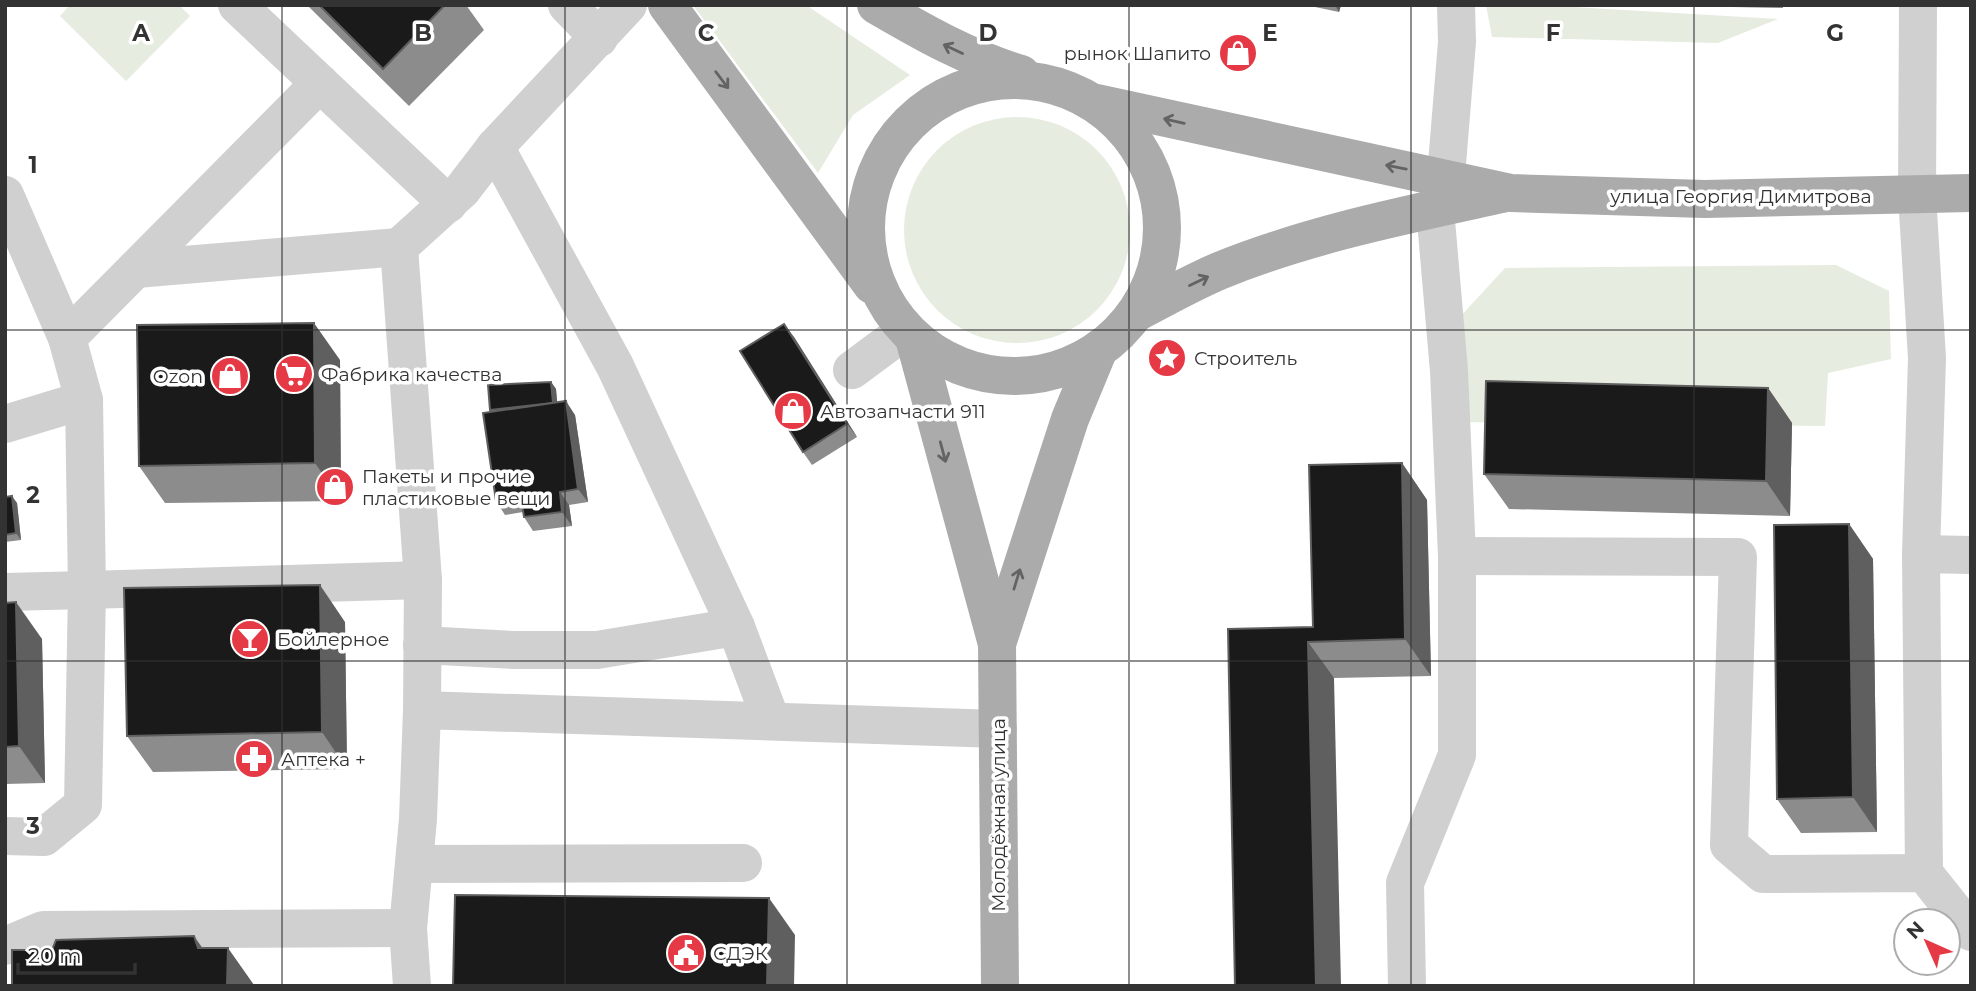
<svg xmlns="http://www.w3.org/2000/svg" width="1976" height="991" font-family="Montserrat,sans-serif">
<rect width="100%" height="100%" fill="#fff"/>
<g fill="#e6ecdf">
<polygon points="70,5 179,5 190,16 126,81 60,16"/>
<polygon points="693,5 806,5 910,75 853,115 818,173"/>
<polygon points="1486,5 1539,5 1778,19 1718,43 1492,37"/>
<circle cx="1017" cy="230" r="113"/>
<polygon points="1836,265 1889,291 1891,359 1828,373 1825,426 1451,422 1459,318 1505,268"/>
</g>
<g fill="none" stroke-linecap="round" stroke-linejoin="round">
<g stroke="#d0d0d0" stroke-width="38">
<polyline points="237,5 448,204"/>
<polyline points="567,5 599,38"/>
<polyline points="1918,5 1917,195 1927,358 1921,554 1924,873"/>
<polyline points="495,147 615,366 736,627 771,720"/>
<polyline points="1446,176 1457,42 1456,5"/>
<polyline points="5,195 67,338 84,400 5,424"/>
<polyline points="136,269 399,247"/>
<polyline points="67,338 320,83"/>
<polyline points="852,370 906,330"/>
<polyline points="84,400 87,590 423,580"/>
<polyline points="1921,554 1971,555"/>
<polyline points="1457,556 1738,557 1729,845 1763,874 1924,873 1971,932"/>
<polyline points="5,592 87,590 83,805 44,837 5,836"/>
<polyline points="422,645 514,650 597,650 736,627"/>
<polyline points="422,710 423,580 399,247 462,190 495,147 628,5"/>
<polyline points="414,864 743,863"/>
<polyline points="5,946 43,930 408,928"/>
<polyline points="412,986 408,928 418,819 422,710 998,729"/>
<polyline points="1407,986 1405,883 1457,755 1457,556 1449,371 1435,209"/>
</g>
<g stroke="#ababab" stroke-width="38">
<polyline points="667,5 872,285"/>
<path d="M876,5C924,33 968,58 1021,74"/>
<circle cx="1014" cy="228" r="148"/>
<polyline points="1097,103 1511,193 1705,199 1971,193"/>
<path d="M1138,312C1164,298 1191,283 1219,271C1310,234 1406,215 1502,194"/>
<polyline points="914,338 997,644 1000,986"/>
<polyline points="997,644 1070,419 1099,349"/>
</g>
</g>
<g fill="#8c8c8c">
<polygon points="307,5 466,5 484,30 409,106"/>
<polygon points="1313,5 1341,5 1339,12 1315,7"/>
<polygon points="1637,5 1783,5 1783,8"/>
<polygon points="794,337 857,437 812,465 803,452"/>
<polygon points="340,360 341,501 165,503 139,466"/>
<polygon points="551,382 556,389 557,403 575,415 588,502 569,505 572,526 533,531 524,517 523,512 505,515 496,501 491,412 490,410"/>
<polygon points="1768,388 1792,423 1790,516 1509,509 1484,474"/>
<polygon points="1402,463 1427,500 1431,676 1334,678 1228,629 1313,627"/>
<polygon points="5,497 17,503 21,540 5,542"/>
<polygon points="1849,524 1873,559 1877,832 1801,833 1777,799"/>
<polygon points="5,603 42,639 45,783 5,784"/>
<polygon points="345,622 347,769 153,772 127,736"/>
</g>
<g fill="#5f5f5f">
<polygon points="1335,5 1341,5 1339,12"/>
<polygon points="314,323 340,360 341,501 315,463"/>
<polygon points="784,324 794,337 857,437 847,424"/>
<polygon points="551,382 556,389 558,411 553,404"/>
<polygon points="1768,388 1792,423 1790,516 1766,481"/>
<polygon points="566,401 575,415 588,502 578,489"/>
<polygon points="1402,463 1427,500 1431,676 1405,639"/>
<polygon points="560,492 569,505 572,526 562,512"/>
<polygon points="12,496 17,503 21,540 16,533"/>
<polygon points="1849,524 1873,559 1877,832 1853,797"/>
<polygon points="320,585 345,622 347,769 322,732"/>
<polygon points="16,602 42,639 45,783 19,746"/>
<polygon points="1308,642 1334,678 1341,986 1316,986"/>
<polygon points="769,898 795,935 794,986 767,986"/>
<polygon points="194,936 220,973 198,948"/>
<polygon points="228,948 254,985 254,986 227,986"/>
</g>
<g fill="#1a1a1a" stroke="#5f5f5f" stroke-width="2">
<polygon points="319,5 445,5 383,69"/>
<polygon points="314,323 315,463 139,466 137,325"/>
<polygon points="784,324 847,424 803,452 740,351"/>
<polygon points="1486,381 1768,388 1766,481 1484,474"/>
<polygon points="551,382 553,403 490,410 488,385"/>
<polygon points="566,401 578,489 560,492 562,512 524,517 521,498 496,501 483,413"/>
<polygon points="1402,463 1405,639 1308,642 1316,986 1235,986 1228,629 1313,627 1309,465"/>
<polygon points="12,496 16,533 5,535 5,497"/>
<polygon points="1849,524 1853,797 1777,799 1774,525"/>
<polygon points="320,585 322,732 127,736 124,588"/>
<polygon points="16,602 19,746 5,747 5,603"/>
<polygon points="455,895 769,898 767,986 453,986"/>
<polygon points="194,936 198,948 228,948 227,986 12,986 12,950 52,950 56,940"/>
</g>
<defs><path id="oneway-shaft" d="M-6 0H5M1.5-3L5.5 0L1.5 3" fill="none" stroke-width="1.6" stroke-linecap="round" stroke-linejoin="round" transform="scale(1.75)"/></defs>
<g stroke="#636363">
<use href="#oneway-shaft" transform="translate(953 49) rotate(-155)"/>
<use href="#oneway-shaft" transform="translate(722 80) rotate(53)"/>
<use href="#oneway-shaft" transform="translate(1174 121) rotate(-167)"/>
<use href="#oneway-shaft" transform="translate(1396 167) rotate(-169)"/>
<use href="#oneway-shaft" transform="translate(1199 281) rotate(-26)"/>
<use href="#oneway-shaft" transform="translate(943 452) rotate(75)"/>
<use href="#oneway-shaft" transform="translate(1017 579) rotate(-73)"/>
</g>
<path fill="none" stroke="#333" stroke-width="2" stroke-opacity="0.55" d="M282,5V986M565,5V986M847,5V986M1129,5V986M1411,5V986M1694,5V986M5,330H1971M5,661H1971"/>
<defs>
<symbol id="shop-disc" viewBox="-11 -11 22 22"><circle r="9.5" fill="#e63946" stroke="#fff"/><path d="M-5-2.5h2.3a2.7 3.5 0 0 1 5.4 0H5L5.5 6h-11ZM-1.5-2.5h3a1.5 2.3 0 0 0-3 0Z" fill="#fff"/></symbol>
<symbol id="sight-disc" viewBox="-11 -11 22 22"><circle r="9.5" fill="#e63946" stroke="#fff"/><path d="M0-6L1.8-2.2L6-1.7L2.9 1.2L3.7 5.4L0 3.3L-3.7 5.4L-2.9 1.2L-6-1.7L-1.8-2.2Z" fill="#fff"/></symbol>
<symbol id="supermarket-disc" viewBox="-11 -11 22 22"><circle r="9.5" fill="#e63946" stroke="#fff"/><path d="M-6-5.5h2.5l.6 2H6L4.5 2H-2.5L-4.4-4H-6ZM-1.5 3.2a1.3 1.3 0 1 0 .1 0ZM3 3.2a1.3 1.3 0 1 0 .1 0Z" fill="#fff"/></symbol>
<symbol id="bar-disc" viewBox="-11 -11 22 22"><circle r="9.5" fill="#e63946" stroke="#fff"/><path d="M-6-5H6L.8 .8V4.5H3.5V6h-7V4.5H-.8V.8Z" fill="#fff"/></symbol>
<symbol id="pharmacy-disc" viewBox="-11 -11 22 22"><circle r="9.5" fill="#e63946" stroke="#fff"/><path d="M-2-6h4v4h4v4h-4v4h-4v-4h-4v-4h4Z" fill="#fff"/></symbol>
<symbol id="civic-disc" viewBox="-11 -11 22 22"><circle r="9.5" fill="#e63946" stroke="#fff"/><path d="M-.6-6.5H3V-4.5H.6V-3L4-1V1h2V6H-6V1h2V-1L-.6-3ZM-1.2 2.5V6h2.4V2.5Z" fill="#fff"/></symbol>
</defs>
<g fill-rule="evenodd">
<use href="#shop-disc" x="1216" y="31" width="44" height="44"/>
<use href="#sight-disc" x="1145" y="336" width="44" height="44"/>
<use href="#supermarket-disc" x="272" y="352" width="44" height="44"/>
<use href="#shop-disc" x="208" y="354" width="44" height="44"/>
<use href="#shop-disc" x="771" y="389" width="44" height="44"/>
<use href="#shop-disc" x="313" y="465" width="44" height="44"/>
<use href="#bar-disc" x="228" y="617" width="44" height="44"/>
<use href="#pharmacy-disc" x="232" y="737" width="44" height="44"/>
<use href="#civic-disc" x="664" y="931" width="44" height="44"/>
</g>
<g text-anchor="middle" stroke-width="7" stroke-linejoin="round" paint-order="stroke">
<g font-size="19" fill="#333" stroke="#fff" text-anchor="start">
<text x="1211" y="60" text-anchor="end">рынок Шапито</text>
<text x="1194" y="365">Строитель</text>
<text x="321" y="381">Фабрика качества</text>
<text x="203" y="383" text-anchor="end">Ozon</text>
<text x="820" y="418">Автозапчасти 911</text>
<text x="362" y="483">Пакеты и прочие<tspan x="362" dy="22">пластиковые вещи</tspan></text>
<text x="277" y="646">Бойлерное</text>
<text x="281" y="766">Аптека +</text>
<text x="713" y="960">СДЭК</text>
</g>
<g font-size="19" fill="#333" stroke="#fff">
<text x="1741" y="203">улица Георгия Димитрова</text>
<text transform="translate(998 815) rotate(-90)" y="7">Молодёжная улица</text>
</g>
</g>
<g font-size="23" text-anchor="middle" font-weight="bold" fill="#333" stroke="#fff" stroke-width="7" stroke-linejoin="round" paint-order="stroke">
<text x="141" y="41">A</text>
<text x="423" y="41">B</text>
<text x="706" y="41">C</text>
<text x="988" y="41">D</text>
<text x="1270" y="41">E</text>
<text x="1553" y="41">F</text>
<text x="1835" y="41">G</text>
<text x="33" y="173">1</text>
<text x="33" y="503">2</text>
<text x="33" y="834">3</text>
</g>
<rect width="1976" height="991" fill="none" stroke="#333333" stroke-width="14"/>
<g transform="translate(1927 942) rotate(315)"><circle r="33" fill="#ffffff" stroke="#adadad" stroke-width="2"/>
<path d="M0-5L12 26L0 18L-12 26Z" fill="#e63946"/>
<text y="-10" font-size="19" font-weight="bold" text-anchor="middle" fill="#333333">N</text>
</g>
<path d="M18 963v10h117v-10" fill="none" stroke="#333333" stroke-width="3.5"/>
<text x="28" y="963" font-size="21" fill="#333333" stroke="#ffffff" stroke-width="5" paint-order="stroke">20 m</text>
</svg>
